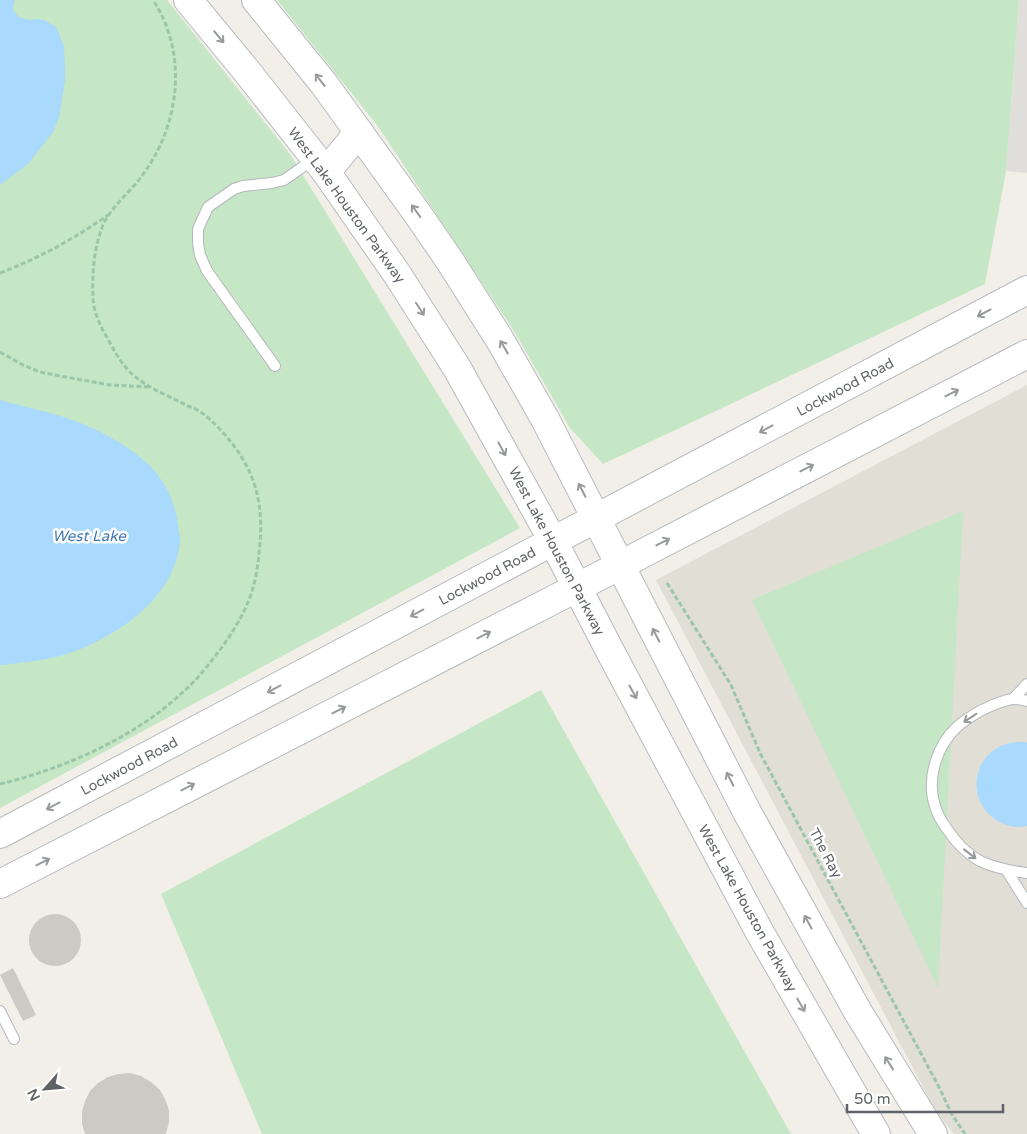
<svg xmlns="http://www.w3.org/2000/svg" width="1027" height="1134" font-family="'Varela Round',sans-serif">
<rect width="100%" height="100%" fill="#f1efe8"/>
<polygon fill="#e0deda" points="1019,0 1027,0 1027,173 1006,171"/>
<polygon fill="#e1ded6" points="1027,385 1027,1134 954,1134 935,1110 656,580"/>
<g fill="#c5e7c5">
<polygon points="0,0 167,0 290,154 520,528 0,808"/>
<polygon points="277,0 1019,0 1006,171 985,284 603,464 570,428 514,331 377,125"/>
<polygon points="963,511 938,988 752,600"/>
<polygon points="541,690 791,1134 262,1134 161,894"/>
</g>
<g fill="#aad9fe">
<polygon points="0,0 15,0 13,8 14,12 19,17 29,20 37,19 44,20 56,27 59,33 64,47 65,66 65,81 59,117 53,132 28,164 0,185"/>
<path d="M0,400C23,407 47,411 70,419C98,429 126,444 148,464C160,475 172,495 175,510C177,514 177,520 178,525C178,530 180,535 180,540C176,596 121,634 73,652C50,660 26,662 2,665H0Z"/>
<path d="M1026,742L1027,743V826C1020,828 1011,827 1004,824C965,808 968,753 1010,743C1015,742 1021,742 1026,742Z"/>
</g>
<g fill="#cccac4">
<circle cx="55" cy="940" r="26"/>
<polygon points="13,968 36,1015 23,1021 0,975"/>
<polygon points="130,1073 141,1076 151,1082 160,1090 165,1099 169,1110 169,1122 166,1134 85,1134 82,1124 82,1112 85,1101 90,1091 98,1083 108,1077 118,1074"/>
</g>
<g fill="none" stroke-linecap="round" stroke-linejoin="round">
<defs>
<g id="service">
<polyline points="275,366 207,271 200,255 198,243 198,229 208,207 234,189 243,186 272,183 284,180 314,159"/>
<polyline points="1014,698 1027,684"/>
<path d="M1027,701C1023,700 1019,699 1016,699C1008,698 988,707 980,711C972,716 965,720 958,726C937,745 926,778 935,806C937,814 942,822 947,829C955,841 967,854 980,861C995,868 1010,871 1027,873"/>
<polyline points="1007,871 1027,903"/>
<polyline points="0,1011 14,1039"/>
</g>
<g id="secondary">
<polyline points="188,0 245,69 326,172 397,274 457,368 553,541 610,651 759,931 876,1134"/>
<polyline points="256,0 324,84 417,213 450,261 500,340 545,419 747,812 858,1012 933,1134"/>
<polyline points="326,172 359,132"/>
<polyline points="0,834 1027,290"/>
<polyline points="0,884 555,599 1027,354"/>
</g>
</defs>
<use href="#service" stroke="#b5b8bc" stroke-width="12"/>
<use href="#secondary" stroke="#b6babe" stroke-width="30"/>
<g stroke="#9cc6a9" stroke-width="3" stroke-dasharray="5 2.5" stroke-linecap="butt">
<path d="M0,273C39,258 74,239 108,215"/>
<polyline points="0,352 23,365 40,372 60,376 110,385 151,387"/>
<polyline points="667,583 731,685 760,753 940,1089 951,1113 965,1134"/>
<path d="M0,784C63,769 134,738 182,693C197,680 210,663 222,647C235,629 247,609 253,588C256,577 258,565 259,553C264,513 259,479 234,446C225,434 214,422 202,413C198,410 193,408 188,406C169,396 147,388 131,373C121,363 114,351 108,339C100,326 93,311 93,296C92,273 94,247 103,225C112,205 131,192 144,173C180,123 188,53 153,0"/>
</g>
<use href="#service" stroke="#fff" stroke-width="10"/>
<use href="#secondary" stroke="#fff" stroke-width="28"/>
</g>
<defs><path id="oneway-shaft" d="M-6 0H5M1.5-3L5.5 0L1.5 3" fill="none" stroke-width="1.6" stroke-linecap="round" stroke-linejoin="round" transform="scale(1.25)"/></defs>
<g stroke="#979a9c">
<use href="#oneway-shaft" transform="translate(219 37) rotate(50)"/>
<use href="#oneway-shaft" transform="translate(320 80) rotate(-128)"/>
<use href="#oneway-shaft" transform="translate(416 211) rotate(-126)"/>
<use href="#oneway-shaft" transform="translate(420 309) rotate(57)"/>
<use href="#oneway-shaft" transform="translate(984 313) rotate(152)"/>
<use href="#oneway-shaft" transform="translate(504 347) rotate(-120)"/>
<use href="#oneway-shaft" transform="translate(952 393) rotate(-27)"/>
<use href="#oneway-shaft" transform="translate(766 429) rotate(152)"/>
<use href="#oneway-shaft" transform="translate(502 449) rotate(61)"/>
<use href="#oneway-shaft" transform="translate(807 468) rotate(-27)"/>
<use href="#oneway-shaft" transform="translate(582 490) rotate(-117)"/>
<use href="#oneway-shaft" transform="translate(663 542) rotate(-27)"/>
<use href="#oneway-shaft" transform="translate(417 613) rotate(152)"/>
<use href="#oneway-shaft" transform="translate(484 635) rotate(-27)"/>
<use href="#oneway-shaft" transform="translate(656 635) rotate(-117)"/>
<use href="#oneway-shaft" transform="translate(274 689) rotate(152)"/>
<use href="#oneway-shaft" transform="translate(633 692) rotate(61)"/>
<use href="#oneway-shaft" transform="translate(339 710) rotate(-27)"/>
<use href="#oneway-shaft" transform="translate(970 718) rotate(147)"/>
<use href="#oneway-shaft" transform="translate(730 779) rotate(-117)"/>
<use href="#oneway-shaft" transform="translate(188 787) rotate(-27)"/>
<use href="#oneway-shaft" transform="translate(53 806) rotate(152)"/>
<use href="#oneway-shaft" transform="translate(970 854) rotate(38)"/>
<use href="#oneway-shaft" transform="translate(43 862) rotate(-27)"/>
<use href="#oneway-shaft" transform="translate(808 922) rotate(-119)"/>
<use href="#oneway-shaft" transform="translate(801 1005) rotate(60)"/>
<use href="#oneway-shaft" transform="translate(889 1063) rotate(-122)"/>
</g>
<g text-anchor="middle" stroke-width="5" stroke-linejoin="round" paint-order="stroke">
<g font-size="14" fill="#5f6367" stroke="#fff">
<text transform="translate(347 205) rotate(54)" y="5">West Lake Houston Parkway</text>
<text transform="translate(845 387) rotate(-28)" y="5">Lockwood Road</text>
<text transform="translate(557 551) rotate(62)" y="5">West Lake Houston Parkway</text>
<text transform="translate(487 576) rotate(-28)" y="5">Lockwood Road</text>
<text transform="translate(129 766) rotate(-28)" y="5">Lockwood Road</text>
<text transform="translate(826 853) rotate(62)" y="5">The Ray</text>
<text transform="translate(748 908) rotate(61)" y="5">West Lake Houston Parkway</text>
</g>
<g font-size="15" font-style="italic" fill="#4579b1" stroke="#fff">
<text x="89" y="541">West Lake</text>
</g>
</g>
<g transform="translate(45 1089) rotate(243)" stroke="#ffffff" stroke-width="4" paint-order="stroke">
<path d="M0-4L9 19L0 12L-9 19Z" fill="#5f6367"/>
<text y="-8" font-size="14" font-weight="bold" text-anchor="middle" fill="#5f6367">N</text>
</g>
<path d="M847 1104v8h156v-8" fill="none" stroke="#5f6367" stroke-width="2.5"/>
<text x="854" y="1104" font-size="15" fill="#5f6367" stroke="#ffffff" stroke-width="4" paint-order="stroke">50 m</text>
</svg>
